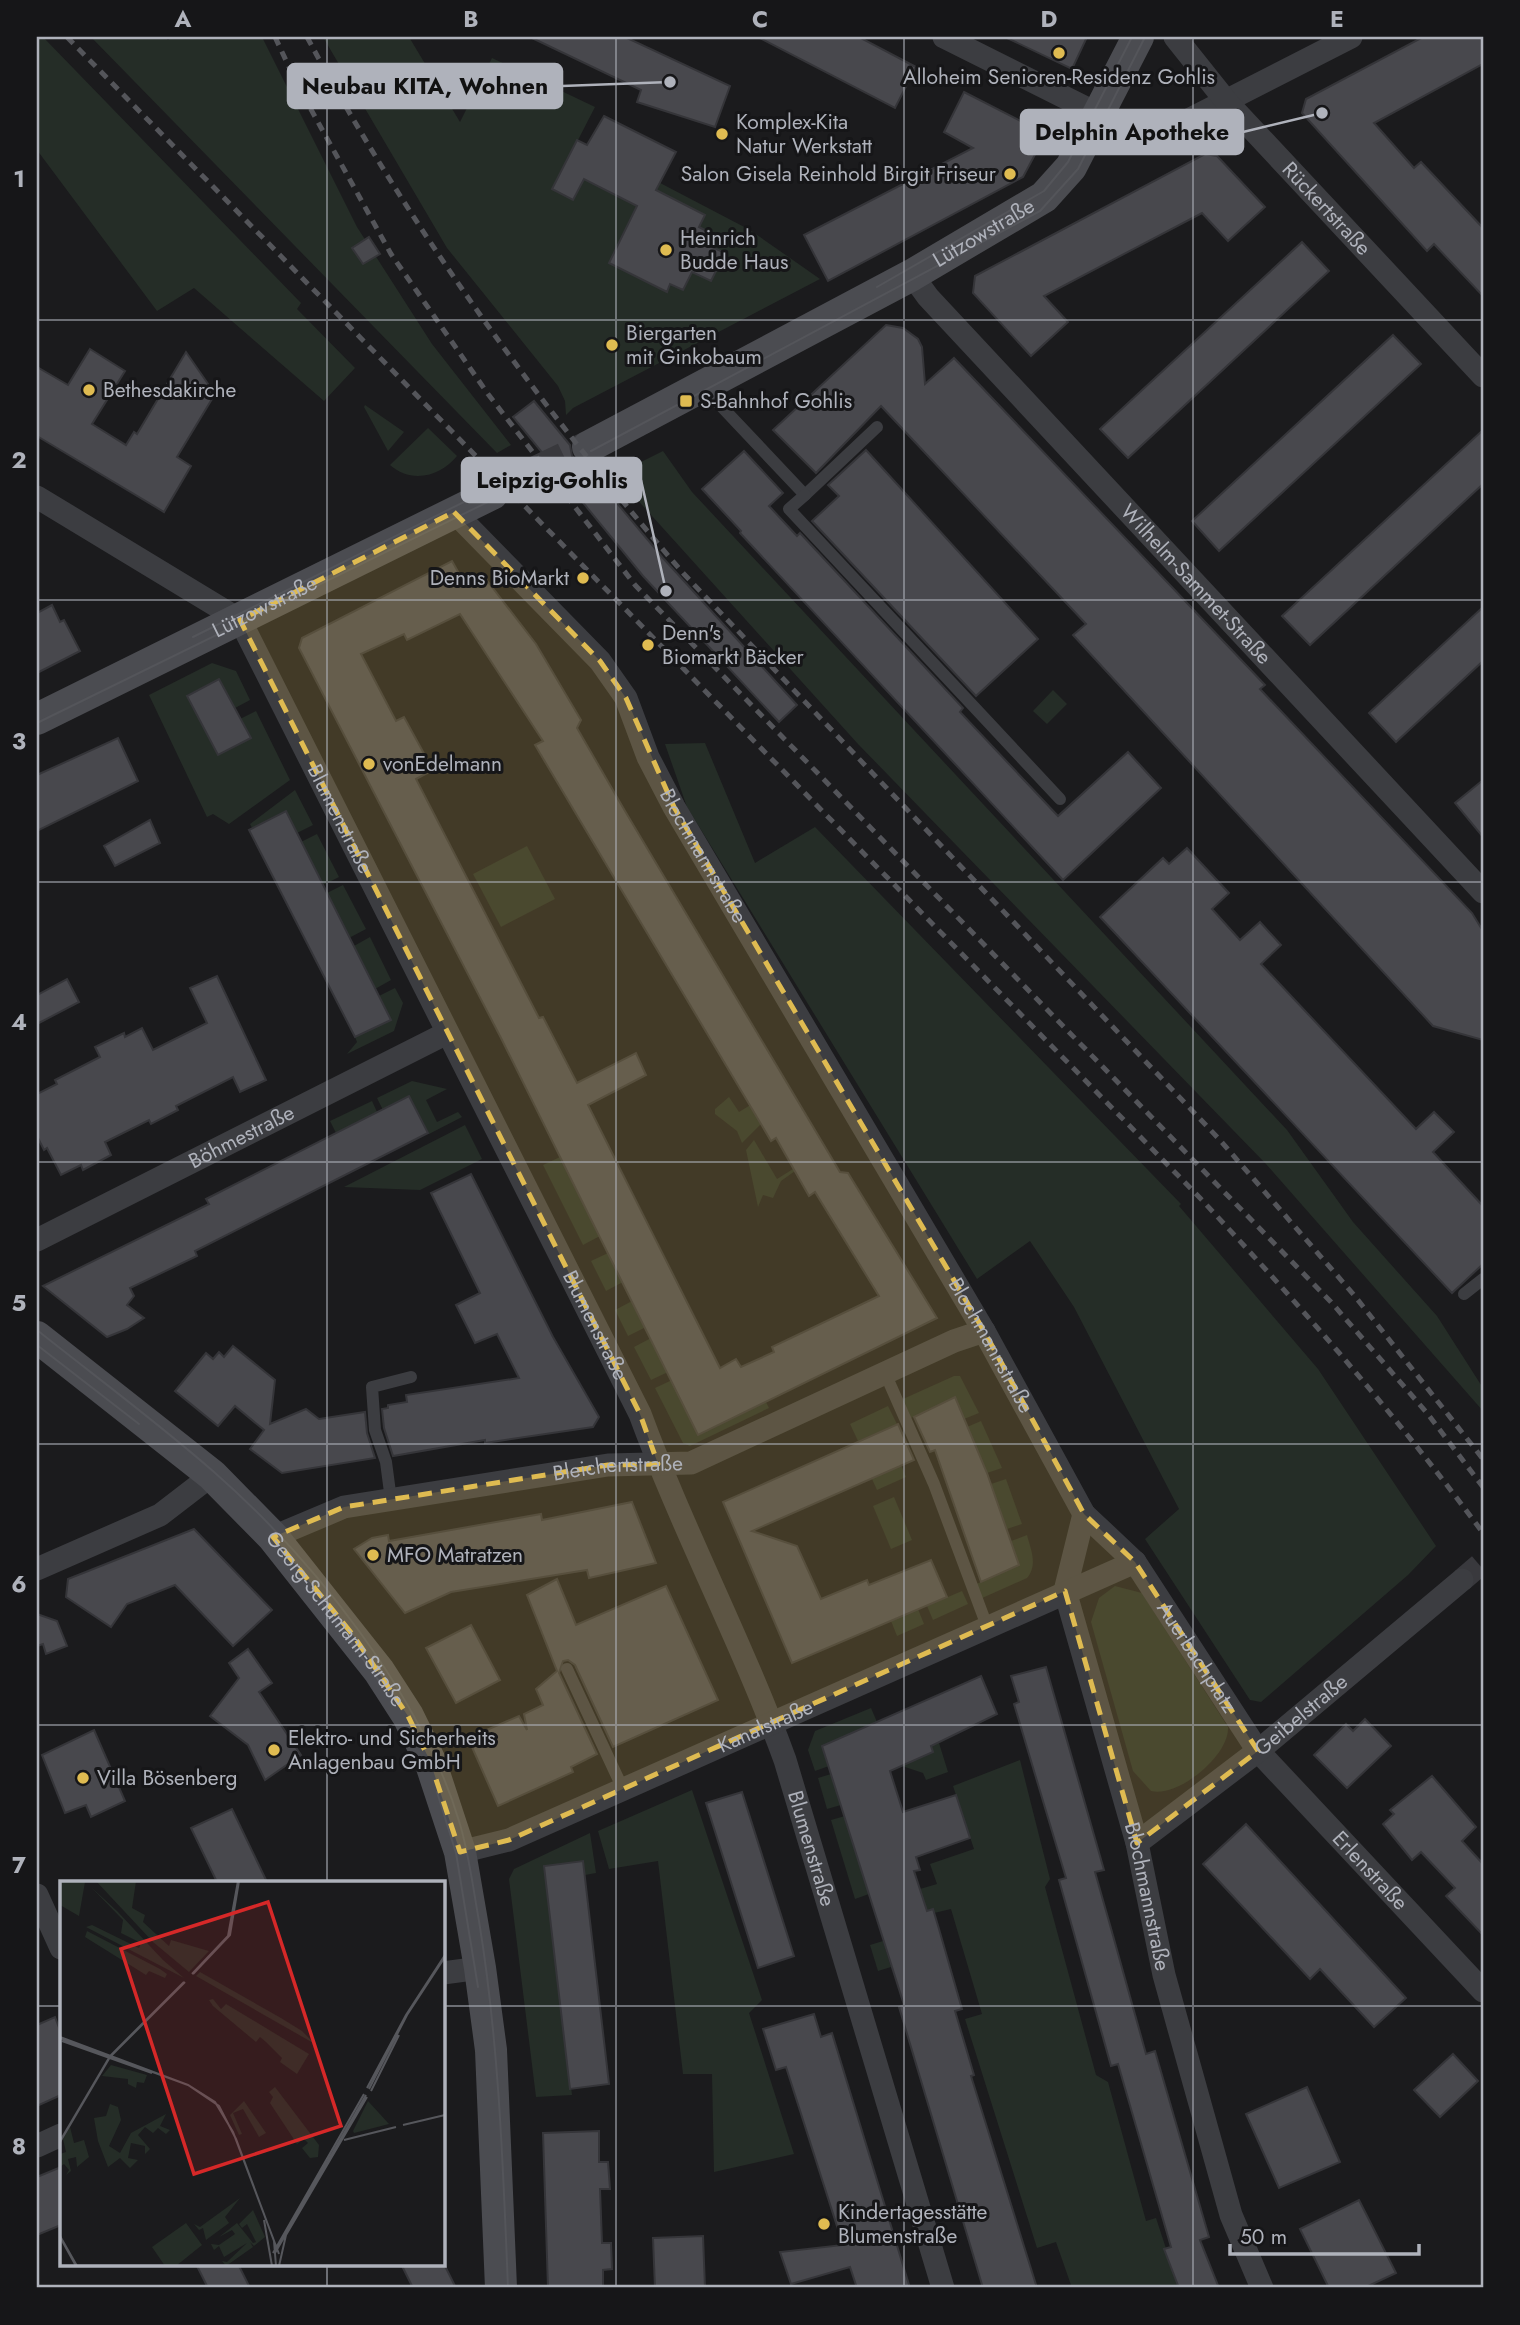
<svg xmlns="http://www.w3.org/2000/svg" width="1520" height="2325" font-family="Jost,sans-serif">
<rect width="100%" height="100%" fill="#1b1b1d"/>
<g fill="#252d27">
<polygon points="37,37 43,37 301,303 297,309 355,368 324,401 194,288 157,311 37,150"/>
<polygon points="91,37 165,37 168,40 171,37 262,37 357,227 432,344 511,445 497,453"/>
<polygon points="323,37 409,37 460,122 492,58 595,107 578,140 750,230 820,279 573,408 566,415 565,401 558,386 447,248"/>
<polygon points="365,405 404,432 388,451 364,407"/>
<path d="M428,428L457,456C439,478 410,483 390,465Z"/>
<polygon points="663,451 692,492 1287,1130 1353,1222 1437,1316 1483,1388 1483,1411 1266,1164 858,744 615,475"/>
<polygon points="212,663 236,671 250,700 235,708 219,679 187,695 218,755 250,739 240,719 256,711 290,780 229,824 213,814 207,817 149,695"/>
<polygon points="1053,690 1067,704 1047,724 1033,711"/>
<polygon points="705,743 755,863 815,827 1181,1204 1179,1206 1318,1369 1436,1546 1408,1575 1261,1702 1250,1700 1145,1539 1179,1509 1074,1307 1030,1241 977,1279 687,807 665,744"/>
<polygon points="295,790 313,825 297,833 285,811 252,828 250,824"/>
<polygon points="317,834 339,877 323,885 301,842"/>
<polygon points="527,846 555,899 501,927 473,874"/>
<polygon points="343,885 366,929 349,938 327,893"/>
<polygon points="370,937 391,980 375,989 354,946"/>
<polygon points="395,988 403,1003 394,1031 347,1054 357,1042 355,1037 391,1020 379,996"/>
<polygon points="412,1081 447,1089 426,1100 437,1122 458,1112 462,1117 429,1134 409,1096 383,1110 377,1098"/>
<polygon points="729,1097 739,1112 752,1104 761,1113 756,1116 761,1124 742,1143 737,1131 715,1114 715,1109"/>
<polygon points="372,1101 377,1112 336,1133 330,1121"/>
<polygon points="465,1125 482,1159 420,1190 344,1187"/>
<polygon points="754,1140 777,1179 793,1169 795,1171 781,1181 773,1198 763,1195 758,1207 746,1150"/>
<polygon points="560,1157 600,1236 583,1245 543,1165"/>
<polygon points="608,1253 623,1282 606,1291 591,1261"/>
<polygon points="632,1301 646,1327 628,1336 615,1310"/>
<polygon points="651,1338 668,1372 651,1380 634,1347"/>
<polygon points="954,1376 960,1376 979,1413 964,1419 955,1398 911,1418 903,1399"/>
<polygon points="672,1380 699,1435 766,1402 769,1408 690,1446 683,1443 655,1388"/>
<polygon points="888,1406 897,1424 858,1441 850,1424"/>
<polygon points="981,1421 1002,1468 987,1473 967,1427"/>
<polygon points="901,1465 906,1477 877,1490 872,1479"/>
<polygon points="1006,1479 1022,1524 1007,1529 991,1484"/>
<polygon points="894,1497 912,1540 891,1549 873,1506"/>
<path d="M1027,1535C1031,1550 1038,1565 1027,1578L980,1599L974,1585L1015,1567L1018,1561L1011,1541Z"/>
<path d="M1115,1586L1142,1593L1228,1727C1230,1755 1178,1798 1151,1791L1133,1771L1091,1622L1099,1598Z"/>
<polygon points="962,1591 968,1604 933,1620 927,1606"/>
<polygon points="918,1609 924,1624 897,1636 891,1621"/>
<polygon points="871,1708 877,1722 829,1766 815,1771 808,1750 815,1731"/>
<polygon points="939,1743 948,1772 926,1780 923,1773 896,1764 933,1752 931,1746"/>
<polygon points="1020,1760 1050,1879 1045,1887 1096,2075 1108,2082 1146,2221 1156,2218 1179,2288 1072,2288 1056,2242 1037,2248 965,2019 982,2014 951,1909 934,1913 933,1909 927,1911 920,1889 937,1884 930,1864 974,1849 953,1786"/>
<polygon points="831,1774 841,1805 827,1809 818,1778"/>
<polygon points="692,1790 762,2000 749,2013 794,2154 714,2172 712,2074 683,2074 658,1861 609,1869 598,1831"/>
<polygon points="845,1816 869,1894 855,1899 831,1820"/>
<polygon points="590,1833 596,1873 585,1875 583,1861 545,1866 572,2095 536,2097 509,1879 514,1869"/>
<polygon points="883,1941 891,1967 878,1971 870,1945"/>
</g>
<g fill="#48484d" stroke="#353539" stroke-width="2" fill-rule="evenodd">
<polygon points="530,37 625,37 730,86 715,127 637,102 641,90"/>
<polygon points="758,37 859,37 916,67 895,108"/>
<polygon points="1005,37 1087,37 1072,69"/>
<polygon points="1423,37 1483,37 1483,64 1374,123 1414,168 1421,162 1483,228 1483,296 1434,244 1427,251 1302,113 1306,99"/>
<polygon points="964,92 1046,134 1023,177 828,281 804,235 973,148 944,132"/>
<polygon points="604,116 676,152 656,190 705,215 699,227 716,236 710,246 725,253 711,281 692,272 683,290 670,284 667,292 609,263 637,206 584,179 573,200 552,189 577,140 587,145"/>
<polygon points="1205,154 1217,156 1265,207 1228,241 1202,213 1044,296 1068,322 1031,356 973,293 975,276"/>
<polygon points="369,237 380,254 363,264 352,248"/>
<polygon points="1302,242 1329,271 1128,458 1100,429"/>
<polygon points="886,325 903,328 918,339 922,347 925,384 954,358 1265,685 1260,689 1472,913 1483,931 1483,1040 1433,1026 1073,635 1086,624 881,406 816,473 773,430"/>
<polygon points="1393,335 1421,364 1219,551 1192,521"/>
<polygon points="90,349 125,371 92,424 126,445 134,432 137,434 186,352 215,394 177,457 191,466 164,512 37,436 37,367 68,385"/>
<polygon points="534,401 570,445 572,456 585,465 663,558 797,705 779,722 643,576 513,417"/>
<polygon points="1483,430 1483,484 1310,645 1282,616"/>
<polygon points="866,450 1038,639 976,696 812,521 839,496 828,485"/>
<polygon points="744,451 783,493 769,506 797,536 800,533 963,708 960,712 1058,816 1128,752 1161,788 1063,880 740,533 741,531 702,489"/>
<path d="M452,561L465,584L482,574L536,644L581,720L577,728L625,811L840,1172L848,1173L937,1318L698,1435L501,1038L299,648L302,638ZM460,614L543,741L535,745L761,1124L771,1141L776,1138L809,1196L815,1192L879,1296L772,1347L774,1352L741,1367L736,1359L720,1368L588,1105L646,1075L636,1053L577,1083L543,1017L539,1018L416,779L433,770L404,717L396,721L361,654L404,634L407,640Z"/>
<polygon points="52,605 60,622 64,620 80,651 37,673 37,613"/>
<polygon points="1483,607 1483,661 1396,742 1369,713"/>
<polygon points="219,679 251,738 218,755 187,696"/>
<polygon points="118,738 138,781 37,831 37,775"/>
<polygon points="1483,780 1483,837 1455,803"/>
<polygon points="286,811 391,1020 355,1037 249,830"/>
<polygon points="150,820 160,843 115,866 104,846"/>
<polygon points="1187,848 1229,893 1212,909 1240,940 1260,922 1281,945 1261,964 1416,1129 1434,1112 1454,1132 1433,1152 1483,1206 1483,1264 1452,1293 1100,917 1163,858 1169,864"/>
<polygon points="217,976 266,1080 240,1092 233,1077 176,1106 178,1110 151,1124 149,1120 105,1142 111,1155 83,1170 81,1165 61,1175 47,1148 44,1150 37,1136 37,1094 57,1084 55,1080 100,1057 95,1047 124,1033 125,1037 142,1028 153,1050 207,1023 190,988"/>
<polygon points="67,979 79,1002 37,1024 37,995"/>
<polygon points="409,1096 428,1133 195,1251 197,1256 130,1288 134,1296 127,1305 144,1318 127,1329 107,1337 43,1286 209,1204 206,1199"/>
<polygon points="471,1174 553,1337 599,1417 593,1427 485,1443 485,1440 393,1456 384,1428 382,1409 388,1408 388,1405 407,1402 406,1395 519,1378 497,1334 475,1343 456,1305 480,1293 431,1193"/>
<polygon points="233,1346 275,1380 270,1424 306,1409 319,1419 365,1412 367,1433 375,1458 282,1473 250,1449 264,1430 235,1406 218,1426 175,1391 206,1353 213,1359 219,1352 224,1357"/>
<polygon points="955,1397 987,1473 1019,1565 981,1582 935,1450 930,1452 914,1417"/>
<polygon points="898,1424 914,1460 752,1531 797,1546 821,1599 867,1580 869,1585 931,1560 947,1597 792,1663 723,1502"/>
<polygon points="632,1502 656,1563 589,1578 587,1570 451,1592 405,1613 354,1549 372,1538 388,1535 389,1541 541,1514 542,1520"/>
<polygon points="194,1529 272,1610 233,1646 175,1585 127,1604 111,1627 66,1597 68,1579"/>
<polygon points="557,1579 576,1625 666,1586 718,1700 613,1747 575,1665 568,1660 563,1661 559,1673 597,1754 571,1767 573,1772 498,1806 468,1738 519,1716 527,1730 524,1714 543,1705 536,1689 557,1671 527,1595"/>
<polygon points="37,1614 57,1621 67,1646 46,1654 43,1644 37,1646"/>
<polygon points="471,1625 500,1680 456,1703 426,1648"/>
<polygon points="248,1649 272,1683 259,1692 301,1755 265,1780 248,1745 210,1716 239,1678 229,1663"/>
<polygon points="1046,1667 1104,1870 1095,1872 1112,1932 1146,2054 1155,2051 1209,2237 1200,2240 1219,2288 1179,2288 1164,2249 1171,2247 1118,2064 1111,2066 1059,1880 1066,1878 1014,1704 1019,1702 1011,1676"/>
<polygon points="981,1676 997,1714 931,1746 933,1752 890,1771 903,1812 956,1795 970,1838 916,1857 920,1870 914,1871 927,1911 933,1909 939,1929 962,2009 955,2011 974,2075 971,2076 1037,2288 983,2288 899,2007 904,2005 822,1746"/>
<polygon points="1365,1719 1391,1746 1347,1788 1314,1755 1346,1724 1353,1731"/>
<polygon points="94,1730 125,1801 91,1817 86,1805 65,1813 42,1755"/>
<polygon points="1432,1776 1476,1827 1462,1841 1483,1864 1483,1935 1446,1896 1455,1888 1421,1852 1412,1860 1383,1824 1394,1814 1390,1810"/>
<polygon points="742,1792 794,1956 758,1968 706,1803"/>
<polygon points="232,1809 267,1882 217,1882 191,1828"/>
<polygon points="1246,1824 1406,1998 1374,2027 1320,1969 1310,1979 1203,1864"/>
<polygon points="583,1861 609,2084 570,2089 544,1866"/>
<polygon points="814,2014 821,2037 832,2033 910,2288 857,2288 850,2267 791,2284 780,2252 843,2245 786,2067 776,2070 763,2029"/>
<polygon points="55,2017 61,2033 61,2095 37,2106 37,2025"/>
<polygon points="1453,2054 1478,2081 1440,2117 1414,2090"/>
<polygon points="1307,2087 1340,2162 1279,2188 1246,2114"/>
<polygon points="599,2131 599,2162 608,2162 610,2189 600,2189 602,2243 611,2243 612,2269 603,2270 603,2288 548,2288 543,2133"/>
<polygon points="61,2167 61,2225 37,2235 37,2177"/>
<polygon points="1359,2200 1396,2273 1364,2288 1329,2288 1300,2229"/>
<polygon points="703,2236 705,2288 655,2288 653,2238"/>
<polygon points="196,2264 238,2264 250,2288 208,2288"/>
<polygon points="401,2264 444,2264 456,2288 413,2288"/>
</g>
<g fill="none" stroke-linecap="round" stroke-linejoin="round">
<polyline stroke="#39393d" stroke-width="23" stroke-dasharray="23 11" stroke-linecap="butt" points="1462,1580 1483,1562"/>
<polyline stroke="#39393d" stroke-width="32" stroke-dasharray="32 16" stroke-linecap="butt" points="536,472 588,447"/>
<g stroke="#3c3d41" stroke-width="12">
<polyline points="703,387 805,495 877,427"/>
<polyline points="805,495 789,509 1060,799"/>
<polyline points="1464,1294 1483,1279"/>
<polyline points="885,1373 934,1484 987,1626"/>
<polyline points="391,1500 386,1462 375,1430 372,1387 411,1377"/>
<polyline points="567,1669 623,1789"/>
</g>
<g stroke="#3c3d41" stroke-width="23">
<polyline points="944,37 1106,118 1157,136 1351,37"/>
<path id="s1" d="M1175,37L1226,101L1483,376"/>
<path id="s2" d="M912,275L928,297L1483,892"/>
<path id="s3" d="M37,497L240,620L640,1414C683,1531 742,1642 785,1760L943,2288"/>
<path id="s4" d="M454,512L600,661L626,698L648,757L674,807L984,1331L1084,1514L1135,1562L1258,1751L1483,1991"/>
<path id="s5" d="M37,1240L447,1033"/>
<path id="s6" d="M1084,1514L1065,1591L1137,1843L1164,1975L1231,2215L1262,2288"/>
<path id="s7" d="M273,1537L344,1507L608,1465L691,1463L954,1341L984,1331"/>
<polyline points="37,1569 160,1515 212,1475"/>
<path id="s8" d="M1137,1843L1258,1751L1462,1580"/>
<path id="s9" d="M460,1852L509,1840L1135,1562"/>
<polyline points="37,1895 61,1948"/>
<polyline points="443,1973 480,1968"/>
<polyline points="37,2146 61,2135"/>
</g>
<g stroke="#4b4c51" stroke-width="32">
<path id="s10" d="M588,447L912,275L1044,197L1071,167L1138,37"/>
<polyline points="520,480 536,472"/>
<path id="s11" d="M37,719L492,494"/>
<path id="s12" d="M37,1337L212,1475L273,1537L379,1671L408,1716L430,1761L460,1852L480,1968L491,2050L501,2288"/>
</g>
<g stroke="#54555a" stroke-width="2">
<polyline points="877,287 1044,191 1068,162 1132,37"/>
<polyline points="591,451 1040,211 1078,169 1145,37"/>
<polyline points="516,476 533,468"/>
<polyline points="524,484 540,476"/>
<polyline points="193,637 488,490"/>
<polyline points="37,723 496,498"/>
<path d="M37,1330C96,1377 157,1422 214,1472C313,1559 421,1694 459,1821C469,1853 473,1888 479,1921C499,2043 503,2165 508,2288"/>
<polyline points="37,1345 139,1424"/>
<polyline points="321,1602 379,1681"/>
<polyline points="437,1792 456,1853 478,1987"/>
</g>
<g stroke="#54555a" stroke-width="5" stroke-dasharray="9 7" stroke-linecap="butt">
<path d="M67,37L1200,1198C1300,1305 1396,1415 1483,1533"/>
<polyline points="275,37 298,86 391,254 488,394 635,585 1331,1302 1427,1413 1483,1487"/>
<path d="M307,37C410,229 541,408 683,573L1219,1139L1354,1295L1483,1459"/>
</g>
</g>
<path fill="#dfbb51" fill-opacity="0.2" stroke="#dfbb51" stroke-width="5" stroke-dasharray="14 9" stroke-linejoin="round" d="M454,512L600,661L626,698L674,807L984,1331L1084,1514L1135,1562L1258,1751L1137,1843L1065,1591L509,1840L460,1852L430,1761L408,1716L353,1635L273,1537L344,1507L608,1465L658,1464L640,1414L240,620Z"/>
<path fill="none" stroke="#afb2bb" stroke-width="2" stroke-opacity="0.55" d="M327,37V1882M616,37V2288M904,37V2288M1193,37V2288M37,320H1483M37,600H1483M37,882H1483M37,1162H1483M37,1444H1483M37,1725H1483M37,2006H61M443,2006H1483M327,2264V2288"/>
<g fill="#dfbb51" stroke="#161618" stroke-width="2.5">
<circle cx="1059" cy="53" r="7"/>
<circle cx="722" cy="134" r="7"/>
<circle cx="1010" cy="174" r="7"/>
<circle cx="666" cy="250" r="7"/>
<circle cx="612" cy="345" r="7"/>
<circle cx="89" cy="390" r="7"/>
<rect x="679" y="394" width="14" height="14" rx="3.5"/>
<circle cx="583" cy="578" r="7"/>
<circle cx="648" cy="645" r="7"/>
<circle cx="369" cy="764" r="7"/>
<circle cx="373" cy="1555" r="7"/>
<circle cx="274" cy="1750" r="7"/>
<circle cx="83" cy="1778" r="7"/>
<circle cx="824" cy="2224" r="7"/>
</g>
<g text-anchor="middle" stroke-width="6" stroke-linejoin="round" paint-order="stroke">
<g font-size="21" fill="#afb2bb" stroke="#161618" text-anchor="start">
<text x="1059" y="84" text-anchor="middle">Alloheim Senioren-Residenz Gohlis</text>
<text x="736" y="129">Komplex-Kita<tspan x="736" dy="24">Natur Werkstatt</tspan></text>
<text x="996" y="181" text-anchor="end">Salon Gisela Reinhold Birgit Friseur</text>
<text x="680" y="245">Heinrich<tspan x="680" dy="24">Budde Haus</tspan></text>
<text x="626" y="340">Biergarten<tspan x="626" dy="24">mit Ginkobaum</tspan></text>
<text x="103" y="397">Bethesdakirche</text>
<text x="700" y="408">S-Bahnhof Gohlis</text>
<text x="569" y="585" text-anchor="end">Denns BioMarkt</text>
<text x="662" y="640">Denn's<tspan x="662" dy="24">Biomarkt Bäcker</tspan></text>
<text x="383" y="771">vonEdelmann</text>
<text x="387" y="1562">MFO Matratzen</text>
<text x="288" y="1745">Elektro- und Sicherheits<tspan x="288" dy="24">Anlagenbau GmbH</tspan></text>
<text x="97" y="1785">Villa Bösenberg</text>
<text x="838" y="2219">Kindertagesstätte<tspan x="838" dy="24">Blumenstraße</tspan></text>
</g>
<g font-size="21" fill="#afb2bb" stroke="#161618">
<text dy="7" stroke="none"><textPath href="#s1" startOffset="229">Rückertstraße</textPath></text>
<text dy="7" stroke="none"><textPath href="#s10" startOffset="450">Lützowstraße</textPath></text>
<text dy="7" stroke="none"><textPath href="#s2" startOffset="420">Wilhelm-Sammet-Straße</textPath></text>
<text dy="7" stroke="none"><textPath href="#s11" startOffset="254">Lützowstraße</textPath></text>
<text dy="7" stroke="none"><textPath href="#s3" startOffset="460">Blumenstraße</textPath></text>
<text dy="7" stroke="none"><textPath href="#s4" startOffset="430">Blochmannstraße</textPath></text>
<text dy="7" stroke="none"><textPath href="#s5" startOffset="229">Böhmestraße</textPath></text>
<text dy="7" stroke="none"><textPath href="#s3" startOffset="1027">Blumenstraße</textPath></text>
<text dy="7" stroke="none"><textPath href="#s4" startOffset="998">Blochmannstraße</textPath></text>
<text dy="7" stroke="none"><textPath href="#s7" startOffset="354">Bleichertstraße</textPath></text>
<text dy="7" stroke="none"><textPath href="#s12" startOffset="413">Georg-Schumann-Straße</textPath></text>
<text dy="7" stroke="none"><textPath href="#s4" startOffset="1374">Auerbachplatz</textPath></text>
<text dy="7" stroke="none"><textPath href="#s8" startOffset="208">Geibelstraße</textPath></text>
<text dy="7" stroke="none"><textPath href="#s9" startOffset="331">Kanalstraße</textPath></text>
<text dy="7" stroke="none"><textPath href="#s3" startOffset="1594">Blumenstraße</textPath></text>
<text dy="7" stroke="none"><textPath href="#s4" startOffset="1650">Erlenstraße</textPath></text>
<text dy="7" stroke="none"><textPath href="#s6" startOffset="396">Blochmannstraße</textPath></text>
</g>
</g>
<g transform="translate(60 1881)">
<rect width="385" height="385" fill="#1b1b1d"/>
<path d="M0,0L25,1L19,35L0,24ZM36,0H76L72,27L85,34L83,41L109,65L111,59L149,70L129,91L93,61ZM31,6L57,30L103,79L124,97L26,46L32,44L79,67L81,62L61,52L63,39ZM27,50L100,88L107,93L105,97L89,90L86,94L25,56ZM140,91L221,137L242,150L255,163L136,95ZM153,118L161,128L166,123L249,173L237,193L220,181L222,177L206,161L200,156L196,161L153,125L149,119ZM51,184L87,194L84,202L77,201L76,207L68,203V198L42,195ZM215,206L259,264L258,276L250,277L242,267L248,262L244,258L237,263L210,222L213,216L209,211ZM184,220L206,252L199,256L183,228L173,232L182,253L179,254L170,234ZM308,220L329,243L294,252L293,250ZM50,223L58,226L61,239L49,265L60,272L71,252L106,233L100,245L110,249L106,253L98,247L93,252L85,246L78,254L90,268L85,273V265L71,262L68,277L78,279L70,287L60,277L48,286L38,260L34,237L46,235ZM10,246L14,262L24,259L29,276L17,286L16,276L8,278L11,290L6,294L9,289L4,283L0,286V273L6,271L3,258ZM180,317L165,336L169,342L146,359L143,347L139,349L134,343L140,346ZM193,329L205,356L194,365L190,361L193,366L166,385L162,380L167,381L187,362L164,376L159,365L154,369L151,363L159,364L175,353L172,349L159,356L177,342L193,362L196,361L187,343L182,347L179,343ZM126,342L142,364L116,385H105L92,366Z" fill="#252d27"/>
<path fill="none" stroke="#56575c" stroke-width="2" d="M132,93L168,55L178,0M133,93L170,54L179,0M0,156L128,204L155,221L173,251L219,373M0,157L128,204L159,225L176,258L214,360L216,385M2,160L92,192M307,207L346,134L385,74M309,208L347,134L385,76M311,210L339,154M343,244L385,234M284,259L336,246M0,260L50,175L124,101M0,261L50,176L125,101M204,339L212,385M0,355L17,385M0,356L16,385M213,372L304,213M215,372L306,214M219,385L226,354L307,216"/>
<path fill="#d62828" fill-opacity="0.15" stroke="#d62828" stroke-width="3.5" d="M208,21L281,245L134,293L61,68Z"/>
<rect width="385" height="385" fill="none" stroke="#afb2bb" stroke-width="3.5"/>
</g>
<path fill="none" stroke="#afb2bb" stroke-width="2.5" d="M670 82L562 86M1322 113L1243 132M666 591L641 480"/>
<g fill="#afb2bb" stroke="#161618" stroke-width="2.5">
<circle cx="670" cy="82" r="7"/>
<circle cx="1322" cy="113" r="7"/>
<circle cx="666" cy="591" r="7"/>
</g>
<g fill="#afb2bb" stroke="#afb2bb" stroke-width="2.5">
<rect x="288" y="64" width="274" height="44" rx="7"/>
<rect x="1021" y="110" width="222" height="44" rx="7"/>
<rect x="462" y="458" width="179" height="44" rx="7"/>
</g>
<g font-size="23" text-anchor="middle" font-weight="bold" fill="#111">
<text x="425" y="94">Neubau KITA, Wohnen</text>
<text x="1132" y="140">Delphin Apotheke</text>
<text x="552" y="488">Leipzig-Gohlis</text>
</g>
<rect width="1520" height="2325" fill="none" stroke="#161618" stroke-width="77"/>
<path d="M1230 2244v10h189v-10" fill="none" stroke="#afb2bb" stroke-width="3.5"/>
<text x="1240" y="2244" font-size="21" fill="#afb2bb" stroke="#161618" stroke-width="5" paint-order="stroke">50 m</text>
<rect x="38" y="38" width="1444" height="2248" fill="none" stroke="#afb2bb" stroke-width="2.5"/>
<g font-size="23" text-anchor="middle" font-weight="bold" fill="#afb2bb">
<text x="183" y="27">A</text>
<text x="471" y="27">B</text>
<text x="760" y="27">C</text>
<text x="1049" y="27">D</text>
<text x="1337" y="27">E</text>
<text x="19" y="187">1</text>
<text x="19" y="468">2</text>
<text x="19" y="749">3</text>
<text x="19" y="1030">4</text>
<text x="19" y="1311">5</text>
<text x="19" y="1592">6</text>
<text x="19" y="1873">7</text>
<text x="19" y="2154">8</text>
</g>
</svg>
